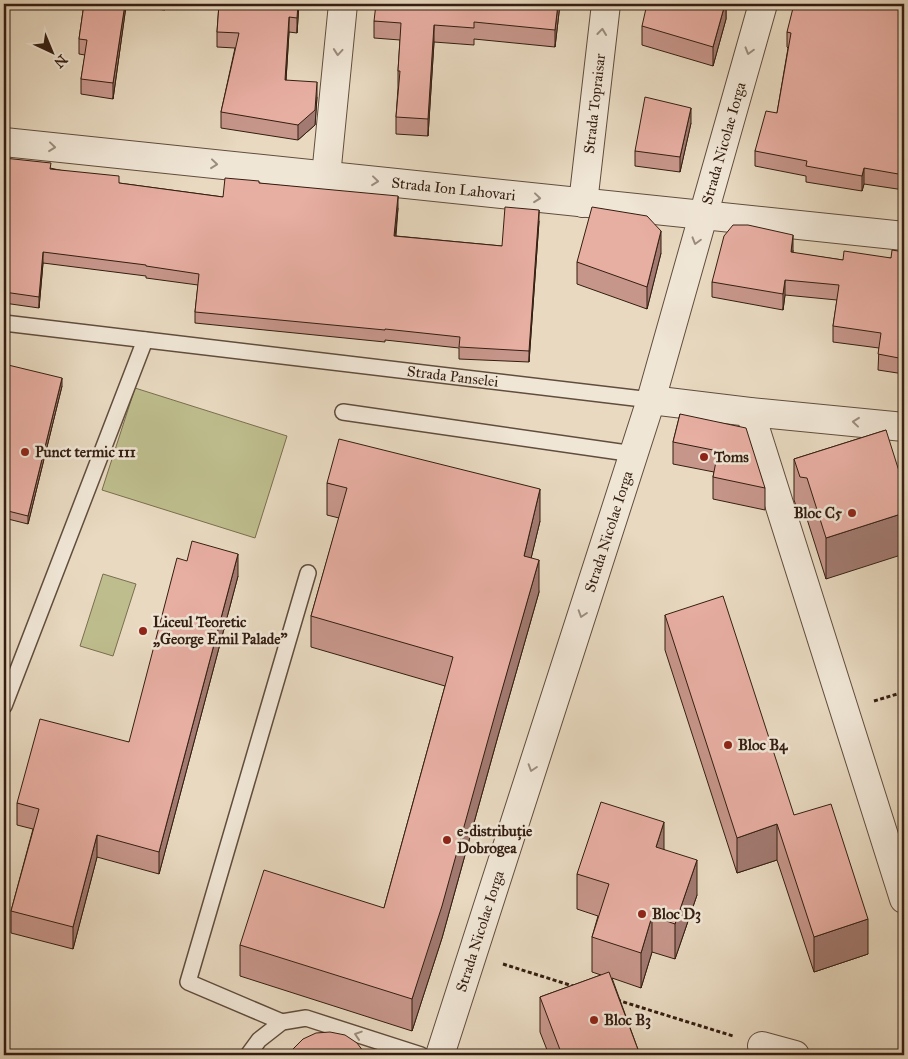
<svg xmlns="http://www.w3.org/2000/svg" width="908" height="1059" font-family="'IM FELL Great Primer',serif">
<rect width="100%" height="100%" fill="#e8d9c0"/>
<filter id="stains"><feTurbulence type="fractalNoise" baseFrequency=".004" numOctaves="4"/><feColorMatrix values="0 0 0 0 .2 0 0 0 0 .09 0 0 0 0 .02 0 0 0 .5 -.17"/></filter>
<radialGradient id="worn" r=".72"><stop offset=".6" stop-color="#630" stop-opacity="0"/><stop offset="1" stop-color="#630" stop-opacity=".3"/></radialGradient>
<g fill="#bebd8d" stroke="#796e4f">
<polygon points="135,388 287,436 255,538 102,490"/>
<polygon points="103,574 136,584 113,656 80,646"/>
</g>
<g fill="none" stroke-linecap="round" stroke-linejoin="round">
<defs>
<g id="service">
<path id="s1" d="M4,323L651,400"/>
<polyline points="343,412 634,454"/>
<polyline points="4,706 145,340"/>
<polyline points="282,1022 188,982 308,573"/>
<polyline points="248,1055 259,1040 282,1022 306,1018 421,1055"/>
</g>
<g id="minor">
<path id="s2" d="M4,142L904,236"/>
<polyline points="326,176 343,4"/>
<path id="s3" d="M583,203L606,4"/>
<polyline points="651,400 750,412 904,427"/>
<polyline points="750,412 904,899"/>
<polyline points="762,1046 795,1055"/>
</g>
<g id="tertiary">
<path id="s4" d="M440,1055L651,400L763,4"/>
</g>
</defs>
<use href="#service" stroke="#614d3d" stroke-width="18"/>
<use href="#minor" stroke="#614d3d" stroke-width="30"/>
<use href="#tertiary" stroke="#614d3d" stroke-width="30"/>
<g stroke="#341e11" stroke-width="3" stroke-dasharray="4 2.5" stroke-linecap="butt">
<polyline points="874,701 904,692"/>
<polyline points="503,964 576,987"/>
<polyline points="617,1000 733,1036"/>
</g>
<use href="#service" stroke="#f0e6d6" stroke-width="15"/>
<use href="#minor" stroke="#f0e6d6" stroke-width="28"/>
<use href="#tertiary" stroke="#f0e6d6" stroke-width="28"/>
</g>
<g fill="#c7968b" stroke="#341e11">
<polygon points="84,4 166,4 165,10 126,6 113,99 81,94 81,79 85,55 79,54 79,39"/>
<polygon points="219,4 299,4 297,33 289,32 286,80 317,97 315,125 298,140 221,128 221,112 235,48 217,47 217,32"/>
<polygon points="560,4 555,47 474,39 474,45 434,42 428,136 396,134 396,117 398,88 398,71 400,40 374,38 374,21"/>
<polygon points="726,4 726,19 713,66 642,45 642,26"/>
<polygon points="904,4 904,190 864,184 862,191 806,182 806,176 755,166 755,151 777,113 788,48 787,47 787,32"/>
<polygon points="691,123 680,172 635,166 635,151"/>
<polygon points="4,158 119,183 223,197 259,183 398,208 396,236 502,246 539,221 529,362 459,359 459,348 385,340 385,342 195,323 195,312 198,285 146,278 146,276 43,263 39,308 4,303"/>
<polygon points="793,250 793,253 843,260 891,258 904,252 904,374 878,370 879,348 833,342 833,326 837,300 785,295 783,310 712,297 712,282"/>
<polygon points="661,253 647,309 577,284 577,262"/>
<polygon points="4,364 62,386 28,524 4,518"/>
<polygon points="680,414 765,488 765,510 713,499 713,477 714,472 673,464 673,442"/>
<polygon points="886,430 826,579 807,519 800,517 794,500 794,459"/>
<polygon points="327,483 540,521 531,558 539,592 498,736 442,938 412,1031 240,976 240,945 384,908 445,686 311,647 311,616 339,518 327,515"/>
<polygon points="238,576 159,874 97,857 73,949 11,933 11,911 33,829 17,825 17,803 129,742"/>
<polygon points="665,615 794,815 868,954 814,972 777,860 737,873 665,650"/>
<polygon points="664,849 697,895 675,959 652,952 641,988 612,978 640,1055 549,1055 540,1032 540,997 601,975 592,972 592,937 598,916 577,909 577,874"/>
</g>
<g fill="#a27a71" stroke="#341e11">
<polygon points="125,4 126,4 126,6 113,99 113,83"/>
<polygon points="298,4 299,4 297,33 297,18"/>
<polygon points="558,4 560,4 555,47 555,30"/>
<polygon points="725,4 726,4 726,19 713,66 713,47"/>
<polygon points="289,17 289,32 285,95 285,80"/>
<polygon points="434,25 434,42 428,136 428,119"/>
<polygon points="317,82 317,97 315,125 298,140 298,125"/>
<polygon points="691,108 691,123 680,172 680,157"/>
<polygon points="864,168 864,184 862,191 862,176"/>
<polygon points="398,196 398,208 394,247 394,236"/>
<polygon points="539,210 539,221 529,362 529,351"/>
<polygon points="661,231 661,253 647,309 647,287"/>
<polygon points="793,235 793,250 791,268 791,252"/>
<polygon points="43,252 43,263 39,308 39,297"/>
<polygon points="785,280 785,295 783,310 783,294"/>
<polygon points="62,378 62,386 28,524 28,516"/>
<polygon points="540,489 540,521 524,588 524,556"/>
<polygon points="904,513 904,554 826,579 826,538"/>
<polygon points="238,554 238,576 159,874 159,852"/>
<polygon points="539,560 539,592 498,736 442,938 412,1031 412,999"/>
<polygon points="664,822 664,857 656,847"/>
<polygon points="777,824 777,860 737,873 737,838"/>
<polygon points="97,835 97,857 73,949 73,927"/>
<polygon points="697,860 697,895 675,959 675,924"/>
<polygon points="652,916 652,952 641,988 641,953"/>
<polygon points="868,919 868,954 814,972 814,937"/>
</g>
<g fill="#e7aea2" stroke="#341e11">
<polygon points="84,4 125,4 113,83 81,79 87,40 79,39"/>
<polygon points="219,4 298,4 297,18 289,17 285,80 317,82 315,110 298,125 221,112 239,33 217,32"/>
<polygon points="376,4 558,4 555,30 474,22 474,28 434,25 428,119 396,117 400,71 398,71 401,23 374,21"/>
<polygon points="647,4 725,4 713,47 642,26"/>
<polygon points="794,4 904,4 904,175 864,168 862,176 806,166 807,161 755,151 766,111 777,113 791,33 787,32"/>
<polygon points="645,97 691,108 680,157 635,151"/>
<polygon points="4,158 51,163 50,169 119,176 119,183 223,197 225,178 259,181 259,183 398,196 394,236 502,246 505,207 539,210 529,351 459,347 460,337 385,329 385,330 195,312 199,274 146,266 146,265 43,252 39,297 4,292"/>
<polygon points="592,207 647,216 661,231 647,287 577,262"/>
<polygon points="733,225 748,225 793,235 791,252 843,260 844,251 891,258 892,250 904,252 904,359 878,354 881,333 833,326 839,285 785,280 783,294 712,282 724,236"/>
<polygon points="4,364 62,378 28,516 4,510"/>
<polygon points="680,414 746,428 765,488 713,477 718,451 673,442"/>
<polygon points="886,430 904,487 904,513 826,538 807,478 800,477 794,459"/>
<polygon points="339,439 540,489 524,556 539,560 498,704 442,906 412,999 240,945 264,870 384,908 453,657 311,616 347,488 327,483"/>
<polygon points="192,541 238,554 159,852 97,835 73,927 11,911 39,809 17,803 40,719 129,742 177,558 187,561"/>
<polygon points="723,596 794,815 831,804 868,919 814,937 777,824 737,838 665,615"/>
<polygon points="601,802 664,822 656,847 697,860 675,924 652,916 641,953 592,937 609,884 577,874"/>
<polygon points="609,972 640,1055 562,1055 540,997"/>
<polygon points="330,1032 345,1035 357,1043 366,1055 289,1055 292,1050 303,1039 316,1033"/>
<polygon points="4,1048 33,1055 4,1055"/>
</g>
<defs><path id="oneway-chevron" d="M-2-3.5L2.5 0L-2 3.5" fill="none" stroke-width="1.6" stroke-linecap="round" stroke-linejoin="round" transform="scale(1.25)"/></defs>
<g stroke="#9b8c7d">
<use href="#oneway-chevron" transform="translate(602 32) rotate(-84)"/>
<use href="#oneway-chevron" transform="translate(749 51) rotate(106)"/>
<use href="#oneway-chevron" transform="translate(338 52) rotate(95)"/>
<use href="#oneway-chevron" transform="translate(52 147) rotate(6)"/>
<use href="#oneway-chevron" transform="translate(214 164) rotate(6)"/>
<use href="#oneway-chevron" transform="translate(375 181) rotate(6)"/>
<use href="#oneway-chevron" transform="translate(537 198) rotate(6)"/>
<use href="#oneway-chevron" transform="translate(696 241) rotate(106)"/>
<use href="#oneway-chevron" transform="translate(856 422) rotate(-174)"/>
<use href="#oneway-chevron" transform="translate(582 614) rotate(108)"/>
<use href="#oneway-chevron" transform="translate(532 768) rotate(108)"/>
<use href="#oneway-chevron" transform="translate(358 1035) rotate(-162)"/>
</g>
<g fill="#8f2418" stroke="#f0e6d6" stroke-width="2">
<circle cx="25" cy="452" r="5"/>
<circle cx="704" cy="457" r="5"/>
<circle cx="852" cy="513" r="5"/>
<circle cx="143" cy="631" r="5"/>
<circle cx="728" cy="745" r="5"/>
<circle cx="447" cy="840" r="5"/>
<circle cx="642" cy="914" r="5"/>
<circle cx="594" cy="1020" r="5"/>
</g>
<g text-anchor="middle" stroke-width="5" stroke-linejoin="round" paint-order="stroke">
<g font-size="15" fill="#341e11" stroke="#f0e6d6">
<text dy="5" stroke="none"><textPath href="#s3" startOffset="100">Strada Topraisar</textPath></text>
<text dy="5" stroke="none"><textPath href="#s4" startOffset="955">Strada Nicolae Iorga</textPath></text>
<text dy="5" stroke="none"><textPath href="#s2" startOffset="452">Strada Ion Lahovari</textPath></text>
<text dy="5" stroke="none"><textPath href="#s1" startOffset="452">Strada Panselei</textPath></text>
<text dy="5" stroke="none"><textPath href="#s4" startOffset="550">Strada Nicolae Iorga</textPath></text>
<text dy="5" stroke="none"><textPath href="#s4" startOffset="130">Strada Nicolae Iorga</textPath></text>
</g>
<g font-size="15" font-weight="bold" fill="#341e11" stroke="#f0e6d6" text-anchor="start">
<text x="35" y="457">Punct termic 111</text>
<text x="714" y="462">Toms</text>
<text x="842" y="518" text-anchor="end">Bloc C5</text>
<text x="153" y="627">Liceul Teoretic<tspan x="153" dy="17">„George Emil Palade”</tspan></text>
<text x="738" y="750">Bloc B4</text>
<text x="457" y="836">e-distribuție<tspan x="457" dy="17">Dobrogea</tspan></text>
<text x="652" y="919">Bloc D3</text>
<text x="604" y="1025">Bloc B3</text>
</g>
</g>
<rect width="908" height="1059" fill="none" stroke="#e8d9c0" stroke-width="20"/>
<rect x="5" y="5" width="898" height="1049" fill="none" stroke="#341e11" stroke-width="2.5"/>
<rect x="10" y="10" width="888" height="1039" fill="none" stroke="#341e11"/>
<g transform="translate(52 52) rotate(136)" stroke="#f0e6d6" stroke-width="4" paint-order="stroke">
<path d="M0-4L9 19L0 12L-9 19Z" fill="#341e11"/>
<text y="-8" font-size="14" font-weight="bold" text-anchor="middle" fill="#341e11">N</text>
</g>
<rect width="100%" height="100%" filter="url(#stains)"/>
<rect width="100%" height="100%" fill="url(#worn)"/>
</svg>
